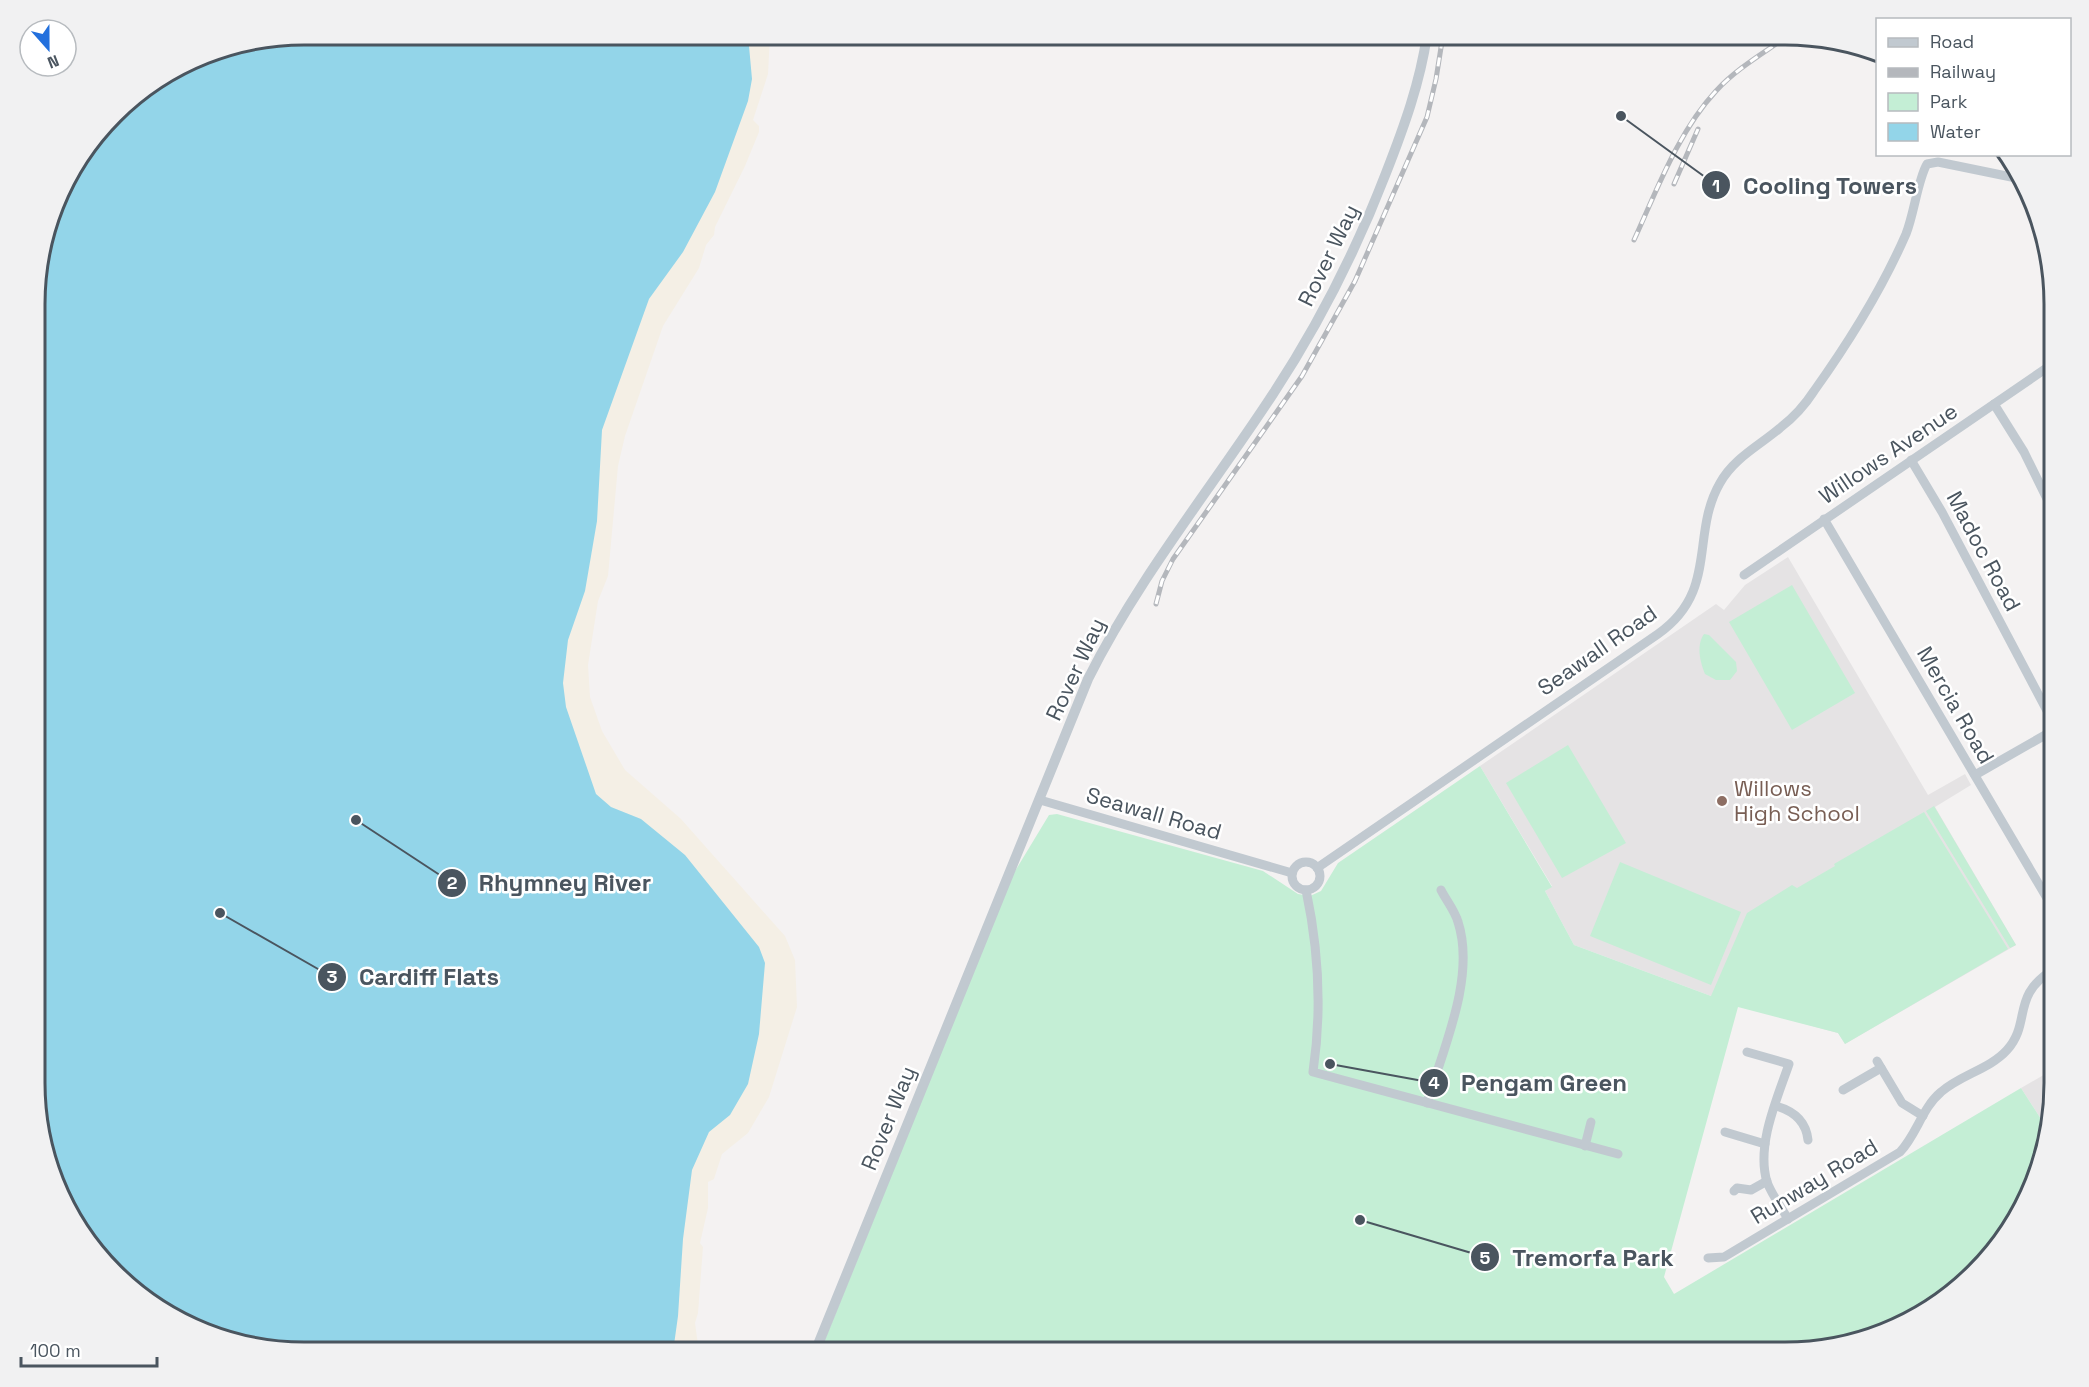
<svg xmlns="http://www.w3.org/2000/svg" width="2089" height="1387" font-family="'Space Grotesk',sans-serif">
<rect width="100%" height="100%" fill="#f4f2f2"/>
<g fill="#e5e3e4">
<polygon points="1788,557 1928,795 1965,774 1971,785 1935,807 2016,945 1845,1044 1838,1033 1738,1006 1574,945 1545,891 1552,886 1480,766 1716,604 1724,610 1745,585"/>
<polygon points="2054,1069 2054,1100 2048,1130 2021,1088"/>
</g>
<g fill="#c4eed5">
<polygon points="1792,585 1855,693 1792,730 1729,622"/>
<path d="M1704,634L1709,635L1736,662L1737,671L1730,680H1716L1705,674C1700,662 1696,645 1704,634Z"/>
<polygon points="1568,745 1626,843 1562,878 1506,783"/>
<polygon points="1480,766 1552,887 1545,891 1574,945 1711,996 1747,913 1792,885 1797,888 1835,866 1834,864 1924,812 2008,949 1845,1044 1838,1033 1738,1007 1664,1277 1674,1294 2021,1088 2048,1130 2040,1170 2009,1233 1919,1317 1802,1352 820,1352 1012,876 1049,815 1057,814 1263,871 1298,894 1310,896 1321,891 1338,863"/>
<polygon points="1934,806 2016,945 2010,948 1926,811"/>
<polygon points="1620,862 1741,912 1711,985 1590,936"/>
</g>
<polygon fill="#f4efe5" points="726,35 770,35 768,74 753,120 759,126 759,132 745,166 715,227 714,235 706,245 699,268 663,326 625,436 618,466 608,576 598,601 588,665 590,697 602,731 625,770 681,819 785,936 795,960 797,1007 769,1097 748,1133 722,1154 714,1179 708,1182 708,1208 700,1243 703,1247 698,1313 695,1323 699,1352 649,1352 591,817 532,667 574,488"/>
<polygon fill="#93d5e9" points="304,35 748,35 752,79 748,101 715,192 683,252 649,299 602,430 597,521 585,591 568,640 563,683 566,707 596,794 611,807 641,819 685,855 759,947 765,963 759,1034 748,1084 730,1115 709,1132 692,1170 683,1239 678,1316 673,1352 304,1352 218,1338 154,1307 71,1218 37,1117 37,270 62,185 126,102 201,55"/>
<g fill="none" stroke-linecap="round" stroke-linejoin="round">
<g stroke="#c1c9d0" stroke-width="9">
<polyline points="1994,404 2024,452 2054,513"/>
<polyline points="1911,460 1942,512 2054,724"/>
<polyline points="1824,519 2054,910"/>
<polyline points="1744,575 2054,363"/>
<polyline points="1975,775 2054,730"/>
<polyline points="1040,800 1292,873"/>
<circle cx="1306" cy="876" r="14"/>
<path d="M1317,868L1658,634C1719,591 1690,535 1720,483C1734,458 1759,446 1780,428C1793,418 1805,405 1814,391C1849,342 1882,289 1906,234C1914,214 1918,179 1927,164L1938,162L2021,179"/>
<path d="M1306,890C1319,951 1322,1011 1313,1072L1618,1154"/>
<path d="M1747,1052L1789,1064C1777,1099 1756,1145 1767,1182C1772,1195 1781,1207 1788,1219"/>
<polyline points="1877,1061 1902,1103 1923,1116"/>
<polyline points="1843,1090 1881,1068"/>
<path d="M1427,1103C1443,1049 1476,977 1458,922C1455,911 1446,900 1441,890"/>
<path d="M1776,1106C1794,1111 1806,1121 1808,1140"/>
<polyline points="1725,1132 1765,1144"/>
<polyline points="1585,1146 1591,1122"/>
<polyline points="1734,1191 1737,1188 1751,1190 1767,1181"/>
<path d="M1708,1258L1724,1257L1900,1152C1917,1134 1922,1108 1941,1092C1960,1075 1990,1069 2007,1050C2032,1022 2010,996 2054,969"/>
</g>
<path stroke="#c1c9d0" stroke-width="10" d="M815,1352L1088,679C1139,577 1211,489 1273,394C1319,324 1356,251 1386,173C1404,127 1420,83 1427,35"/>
<defs>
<g id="rail">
<polyline points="1674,184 1698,129"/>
<path d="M1634,240C1657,190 1678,132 1716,91C1737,68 1764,53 1789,35"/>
<polyline points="1156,604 1162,581 1173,559 1302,376 1355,281 1427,117 1436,79 1443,35"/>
</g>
</defs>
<use href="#rail" stroke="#b4b7bc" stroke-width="5"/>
<use href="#rail" stroke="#fff" stroke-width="3" stroke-dasharray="9" stroke-linecap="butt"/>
</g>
<circle fill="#8d6e63" stroke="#fff" stroke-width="2" cx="1722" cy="801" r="6"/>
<g text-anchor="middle" stroke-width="5" stroke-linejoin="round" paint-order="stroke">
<g font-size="22" fill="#4a555f" stroke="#fff">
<text transform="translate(1328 255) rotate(-64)" y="8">Rover Way</text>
<text transform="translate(1888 453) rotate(-34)" y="8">Willows Avenue</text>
<text transform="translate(1984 551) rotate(62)" y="8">Madoc Road</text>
<text transform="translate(1597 650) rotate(-35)" y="8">Seawall Road</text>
<text transform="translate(1075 669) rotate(-65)" y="8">Rover Way</text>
<text transform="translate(1956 705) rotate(60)" y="8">Mercia Road</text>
<text transform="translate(1154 813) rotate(16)" y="8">Seawall Road</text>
<text transform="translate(888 1118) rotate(-68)" y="8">Rover Way</text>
<text transform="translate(1814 1181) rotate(-31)" y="8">Runway Road</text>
</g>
<g font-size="22" fill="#785e54" stroke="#fff" text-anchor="start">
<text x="1734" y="796">Willows<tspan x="1734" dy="25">High School</tspan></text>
</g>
</g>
<path d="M0 0H2089V1387H0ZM304 45H1785A259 259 0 0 1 2044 304V1083A259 259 0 0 1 1785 1342H304A259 259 0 0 1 45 1083V304A259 259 0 0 1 304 45Z" fill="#f1f1f2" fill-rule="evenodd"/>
<path fill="none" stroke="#4a555f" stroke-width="3" d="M304 45H1785A259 259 0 0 1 2044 304V1083A259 259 0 0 1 1785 1342H304A259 259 0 0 1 45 1083V304A259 259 0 0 1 304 45Z"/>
<path fill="none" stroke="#4a555f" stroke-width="2" d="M1621 116L1716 185M356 820L452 883M220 913L332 977M1330 1064L1434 1083M1360 1220L1485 1257"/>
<g fill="#4a555f" stroke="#fff" stroke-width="2">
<circle cx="1621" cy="116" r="6"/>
<circle cx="356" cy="820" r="6"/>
<circle cx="220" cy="913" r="6"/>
<circle cx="1330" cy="1064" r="6"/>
<circle cx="1360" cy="1220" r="6"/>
<circle cx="1716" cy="185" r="15"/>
<circle cx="452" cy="883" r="15"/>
<circle cx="332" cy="977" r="15"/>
<circle cx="1434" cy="1083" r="15"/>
<circle cx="1485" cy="1257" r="15"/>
</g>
<g font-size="18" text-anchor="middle" font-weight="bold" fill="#fff">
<text x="1716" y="192">1</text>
<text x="452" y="889">2</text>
<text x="332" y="983">3</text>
<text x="1434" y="1089">4</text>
<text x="1485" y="1264">5</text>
</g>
<g font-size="24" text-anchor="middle" font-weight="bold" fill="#4a555f" stroke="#fff" stroke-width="5" stroke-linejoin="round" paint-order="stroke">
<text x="1830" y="194">Cooling Towers</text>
<text x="565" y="891">Rhymney River</text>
<text x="429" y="985">Cardiff Flats</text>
<text x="1544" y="1091">Pengam Green</text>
<text x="1593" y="1266">Tremorfa Park</text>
</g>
<rect x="1876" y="18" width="195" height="138" fill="#ffffff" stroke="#b7bbbf" stroke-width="1.5"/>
<rect x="1888" y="38" width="30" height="9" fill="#c1c9d0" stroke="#b7bbbf" stroke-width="1.5"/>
<text x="1930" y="48" font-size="18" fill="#4a555f">Road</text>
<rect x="1888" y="68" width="30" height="9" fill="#b4b7bc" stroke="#b7bbbf" stroke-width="1.5"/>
<text x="1930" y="78" font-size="18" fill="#4a555f">Railway</text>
<rect x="1888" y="93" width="30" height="18" fill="#c4eed5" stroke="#b7bbbf" stroke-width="1.5"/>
<text x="1930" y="108" font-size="18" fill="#4a555f">Park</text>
<rect x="1888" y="123" width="30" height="18" fill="#93d5e9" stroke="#b7bbbf" stroke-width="1.5"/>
<text x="1930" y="138" font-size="18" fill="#4a555f">Water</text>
<g transform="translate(48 48) rotate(159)"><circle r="28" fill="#ffffff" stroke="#b7bbbf" stroke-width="1.5"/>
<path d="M0-4.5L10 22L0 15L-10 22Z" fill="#2370dd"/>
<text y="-9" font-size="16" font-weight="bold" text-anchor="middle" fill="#4a555f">N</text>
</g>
<path d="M21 1357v9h136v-9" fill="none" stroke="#4a555f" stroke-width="3"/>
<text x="30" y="1357" font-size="18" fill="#4a555f" stroke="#ffffff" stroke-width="4.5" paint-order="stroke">100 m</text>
</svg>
